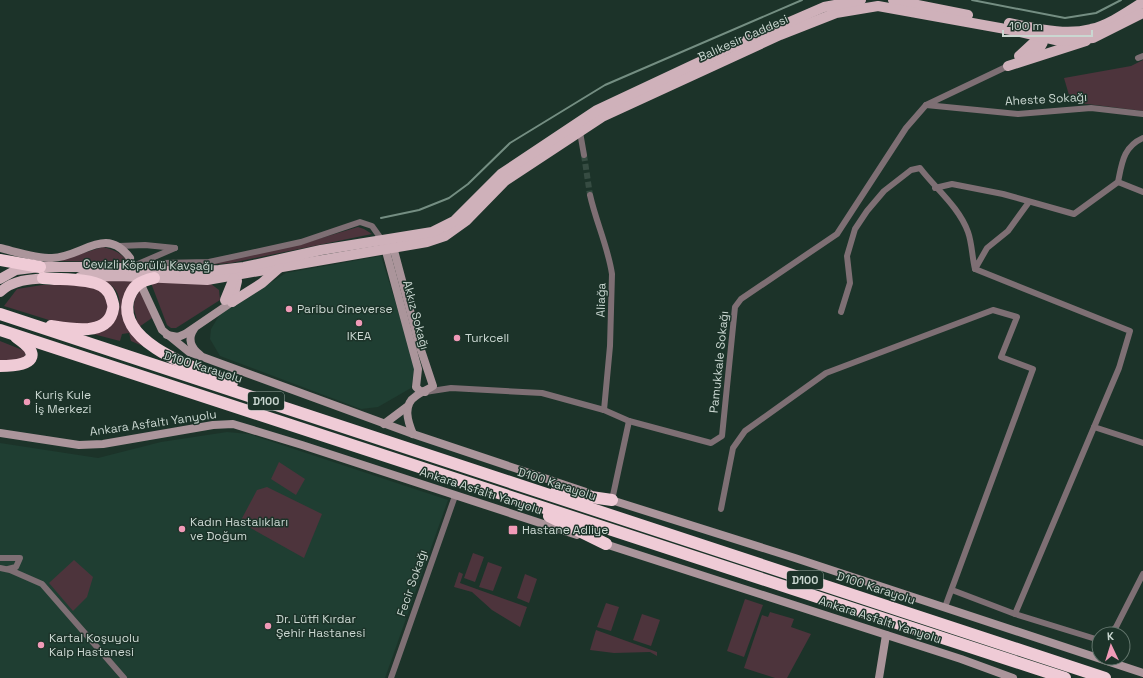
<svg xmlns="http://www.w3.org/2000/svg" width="1143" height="678" font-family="'Space Grotesk',sans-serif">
<rect width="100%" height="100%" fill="#1c3329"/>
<g fill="#1f3e32">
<polygon points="381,256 415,365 411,388 378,407 361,409 220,356 210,339 211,329 220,314 286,273"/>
<polygon points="227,432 249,434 448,500 385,678 0,678 0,443 98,458 161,442"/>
</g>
<g fill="#4d343c">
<polygon points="1143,60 1143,111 1071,102 1064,78 1131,66"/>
<polygon points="358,227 364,229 372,234 231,263 203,265 298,245"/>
<path d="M103,247C114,250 120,252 128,262L57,261Z"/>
<path d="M99,279L133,280L125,315L161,356L160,358L145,347L131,341L129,333L122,334L120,341L93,334C114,332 129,304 113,287C109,283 104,281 99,279Z"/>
<polygon points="154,281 211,284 219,290 220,300 176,328 171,328 167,325 151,283"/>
<polygon points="42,285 84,285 101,291 109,304 104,319 88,325 52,321 4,306 17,289"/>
<path d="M141,288L152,318L139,327L136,323C137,318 136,317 135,313C132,303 136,296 141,288Z"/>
<polygon points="0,341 25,351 25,357 17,361 0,361"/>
<polygon points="279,462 305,479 296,495 271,479"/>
<polygon points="267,487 322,514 304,558 240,522 257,490"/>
<polygon points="473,553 484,557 475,582 464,578"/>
<polygon points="74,560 93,577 87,597 73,611 49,583"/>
<polygon points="488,562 502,567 493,591 479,587"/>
<polygon points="459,572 463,574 460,583 527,607 520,627 492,610 472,592 454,587"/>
<polygon points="525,574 537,579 529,603 517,598"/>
<polygon points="745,599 763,605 744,657 727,651"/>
<polygon points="606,603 619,607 611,631 597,627"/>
<polygon points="770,612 794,619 791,627 811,634 787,678 775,678 744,668 762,615 768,617"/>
<polygon points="642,614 660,620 651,646 633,640"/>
<polygon points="596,630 657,652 657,656 650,652 614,653 590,650"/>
</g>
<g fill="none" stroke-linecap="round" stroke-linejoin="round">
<g stroke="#748e82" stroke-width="2">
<polyline points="972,0 1065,18 1096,13 1121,0"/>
<polyline points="381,218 419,210 449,198 468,184 510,143 605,85 802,0"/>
</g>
<polyline stroke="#364c42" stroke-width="6" stroke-dasharray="6 3" stroke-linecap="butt" points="584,155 590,195"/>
<g stroke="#7e6f74" stroke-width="6">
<polyline points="1138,58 1143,56"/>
<polyline points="926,105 1018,114 1091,108 1143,114"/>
<polyline points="580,132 584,155"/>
<polyline points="1118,182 1143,192"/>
<path d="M935,188L952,184L1003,194L1074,214L1118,182C1122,163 1123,147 1143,138"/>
<path d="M590,195C596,222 608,247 612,274L610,346L604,410"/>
<polyline points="119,246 145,245 175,248"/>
<polyline points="131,267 175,248"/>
<polyline points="148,268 161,263 209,262 301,242 360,222 372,226 382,240"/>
<path d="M841,312L850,283L847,256L855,229L867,211L884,191L911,170L920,168C936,189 959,207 968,232C972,243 972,257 975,269L987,248L1008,231L1029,202"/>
<polyline points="425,392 451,388 542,393 604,410 629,421 711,443 722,436 735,307 741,299 837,234 906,128 926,105 1008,66"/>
<polyline points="1094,427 1143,443"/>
<polyline points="612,500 629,421"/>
<polyline points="721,509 733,448 745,431 826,373 993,310 1017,317 1001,357 1033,369 945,607"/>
<polyline points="0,558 20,558 16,567 8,569"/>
<polyline points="0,568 10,570 42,584 124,678"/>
<polyline points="952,590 1015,614 1119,368 1130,331 975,269"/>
<polyline points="1015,614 1099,640"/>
<polyline points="1109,634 1116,627 1143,574"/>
<polyline points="391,678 455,496"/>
</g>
<g stroke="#ab959b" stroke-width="8">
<path d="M392,243L419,344L433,386C427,390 421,392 416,396C402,405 408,422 413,434"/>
<polyline points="384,244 418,369 416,387 420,391 425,392"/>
<path d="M0,248C17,252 35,258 52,258C83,257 105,225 130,258"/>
<polyline points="142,287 162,330 189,352 413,434 589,493"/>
<path d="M194,329C187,339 191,348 200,355"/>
<polyline points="167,335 178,337 185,334 232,302"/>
<polyline points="384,424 408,406"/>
<polyline points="0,433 79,445 103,444 213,425 233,424 302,445 577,535"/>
<polyline points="608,499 795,558 1143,673"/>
<polyline points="602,543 961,659 1013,678"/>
<polyline points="879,678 886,635"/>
</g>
<g stroke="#cfb1ba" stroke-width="10">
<polyline points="893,0 968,15"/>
<path d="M1009,23C1036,28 1064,36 1091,29C1109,25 1127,12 1143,2"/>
<polyline points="1019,56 1044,33"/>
<path d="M1030,57C1038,51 1048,42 1042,31"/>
<polyline points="1008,66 1086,41"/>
<polyline points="230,274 236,276 237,281 232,302"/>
<polyline points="80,277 119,276 207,280 427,242 445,236 466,221 505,181 602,117 780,35 836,13 878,6 1011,30 1060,41 1093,38 1143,13"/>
<polyline points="0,279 16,270 40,267 104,267 182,272 219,270 244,267 321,250 432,232 454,221 501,174 597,110 727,49 824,7 861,0"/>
<path d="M0,292C14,279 32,279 50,278"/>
<polyline points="225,300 234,278"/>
<polyline points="232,302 262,283 279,268"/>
</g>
<g stroke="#efcbd6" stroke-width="12">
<polyline points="0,260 40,267"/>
<path d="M43,278C59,280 89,278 102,286C109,290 111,296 113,304C114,307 113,309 112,313C105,336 70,329 51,326"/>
<path d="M154,278C140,281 132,286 128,301C118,345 201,370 232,383"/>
<polyline points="0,314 1105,678"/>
<polyline points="0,330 1065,678"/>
<path d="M0,366C8,366 41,366 29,348C26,344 20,340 16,337"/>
<polyline points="556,492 612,500"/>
<polyline points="549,516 606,544"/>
</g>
</g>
<g fill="#f09ab7" stroke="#1c3329" stroke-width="1.5">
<circle cx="289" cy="309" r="4"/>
<circle cx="359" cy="323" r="4"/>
<circle cx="457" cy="338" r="4"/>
<circle cx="27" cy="402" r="4"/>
<circle cx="182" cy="529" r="4"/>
<rect x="508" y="525" width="10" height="10" rx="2"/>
<circle cx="268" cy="626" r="4"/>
<circle cx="41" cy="645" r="4"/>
</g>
<g text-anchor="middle" stroke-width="3" stroke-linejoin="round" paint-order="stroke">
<g fill="#1c3329" stroke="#96a69f" stroke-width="1">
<rect x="248" y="392" width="36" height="18" rx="3"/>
<rect x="787" y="571" width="36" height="18" rx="3"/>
</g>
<g font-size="11" font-weight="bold" fill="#cad7d1">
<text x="266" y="405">D100</text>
<text x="805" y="584">D100</text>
</g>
<g font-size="12" fill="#cad7d1" stroke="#1c3329">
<text transform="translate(743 38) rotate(-24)" y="4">Balıkesir Caddesi</text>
<text transform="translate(1046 99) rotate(-3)" y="4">Aheste Sokağı</text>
<text transform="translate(148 265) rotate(1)" y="4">Cevizli Köprülü Kavşağı</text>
<text transform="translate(601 300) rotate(-88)" y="4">Aliağa</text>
<text transform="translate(416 315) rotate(75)" y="4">Akkız Sokağı</text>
<text transform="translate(719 362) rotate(-84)" y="4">Pamukkale Sokağı</text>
<text transform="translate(203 367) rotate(17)" y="4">D100 Karayolu</text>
<text transform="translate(153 423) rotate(-8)" y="4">Ankara Asfaltı Yanyolu</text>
<text transform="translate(557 484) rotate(18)" y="4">D100 Karayolu</text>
<text transform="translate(481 491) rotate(18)" y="4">Ankara Asfaltı Yanyolu</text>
<text transform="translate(412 583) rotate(-71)" y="4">Fecir Sokağı</text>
<text transform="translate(876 588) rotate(18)" y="4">D100 Karayolu</text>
<text transform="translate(880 620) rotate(18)" y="4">Ankara Asfaltı Yanyolu</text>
</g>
<g font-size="12" fill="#cad7d1" stroke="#1c3329" text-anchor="start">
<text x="297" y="313">Paribu Cineverse</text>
<text x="359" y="340" text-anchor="middle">IKEA</text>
<text x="465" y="342">Turkcell</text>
<text x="35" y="399">Kuriş Kule<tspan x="35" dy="14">İş Merkezi</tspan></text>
<text x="190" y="526">Kadın Hastalıkları<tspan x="190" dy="14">ve Doğum</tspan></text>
<text x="522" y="534">Hastane Adliye</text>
<text x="276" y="623">Dr. Lütfi Kırdar<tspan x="276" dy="14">Şehir Hastanesi</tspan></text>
<text x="49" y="642">Kartal Koşuyolu<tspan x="49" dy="14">Kalp Hastanesi</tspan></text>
</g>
</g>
<g transform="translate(1111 646) rotate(356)"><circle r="19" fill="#1c3329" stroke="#62756c"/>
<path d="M0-3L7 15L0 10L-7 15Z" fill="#f09ab7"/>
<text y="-6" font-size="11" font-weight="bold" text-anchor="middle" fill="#cad7d1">K</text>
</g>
<path d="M1003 30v6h89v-6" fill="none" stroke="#cad7d1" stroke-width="2"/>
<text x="1009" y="30" font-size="12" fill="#cad7d1" stroke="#1c3329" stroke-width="3" paint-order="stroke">100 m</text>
</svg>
